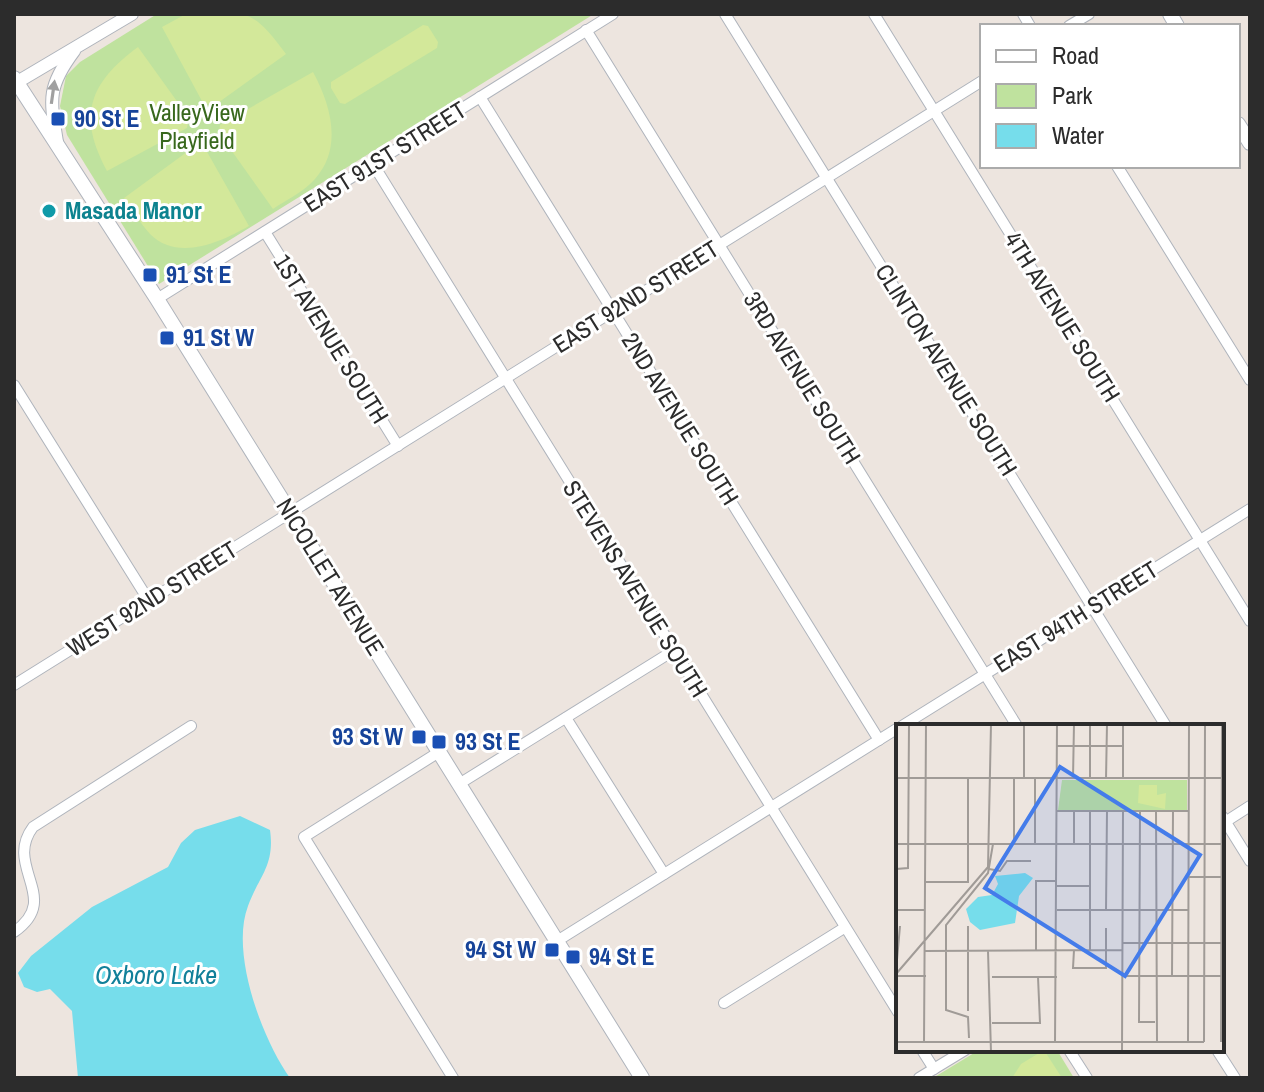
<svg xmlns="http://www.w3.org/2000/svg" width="1264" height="1092" font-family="'Archivo Narrow',sans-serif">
<rect width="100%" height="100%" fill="#ede5df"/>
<g fill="#bfe29e">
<polygon points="157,14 594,14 159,284 67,135 60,106 66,76 80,62"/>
<polygon points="979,1050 1057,1050 1074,1078 933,1078"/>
</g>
<g fill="#d3e89a">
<path d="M186,14C245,14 249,3 286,54L215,105L203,103L162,27Z"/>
<polygon points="423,25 428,26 438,42 437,48 345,104 340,103 331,88 331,82"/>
<path d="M138,47L189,118L187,128L107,171C77,116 89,83 138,47Z"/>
<path d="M313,72C331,105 343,148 315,179C305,191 286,200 273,209L219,133L220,125Z"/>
<path d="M191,149L206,150L249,226C221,242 178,262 150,234C140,223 133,210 124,198Z"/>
<polygon points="1044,1050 1062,1078 1012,1078 1021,1064"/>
</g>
<path fill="#76ddeb" d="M240,816L270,830C275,866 259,876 248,906C230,953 262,1039 290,1078H78L72,1011L50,989L37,992L24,987L18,973L31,956L92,907L168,867L181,843L195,830Z"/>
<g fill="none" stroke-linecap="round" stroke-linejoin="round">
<defs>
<g id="minor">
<polyline points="725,14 1166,726"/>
<polyline points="874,14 1250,621"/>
<polyline points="1023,14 1030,26"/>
<polyline points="1069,26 1089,14"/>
<polyline points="586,30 1017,726"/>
<polyline points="480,97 879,740"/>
<polyline points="373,164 898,1012"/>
<polyline points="1117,166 1250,380"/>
<polyline points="265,232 398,446"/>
<polyline points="157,299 613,14"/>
<polyline points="14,385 149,601"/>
<polyline points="14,685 982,81"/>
<polyline points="566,718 664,874"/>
<polyline points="902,726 1250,509"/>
<polyline points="439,752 304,837 453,1078"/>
<polyline points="459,784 673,651"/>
<polyline points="1222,816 1250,861"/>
<polyline points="1222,824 1250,806"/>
<path d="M14,932C63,898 3,867 33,827L191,726"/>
<polyline points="557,941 898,728"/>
<polyline points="724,1003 844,928"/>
<polyline points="922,1050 934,1069"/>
<polyline points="1069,1050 1087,1078"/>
<polyline points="1217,1050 1235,1078"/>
<polyline points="919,1078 965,1050"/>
</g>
<g id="tertiary">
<polyline points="14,84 132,14"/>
<path d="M57,142C50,99 47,87 74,51"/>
</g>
<g id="secondary">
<polyline points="1170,14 1177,26"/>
<polyline points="14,78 157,299 642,1078"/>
<polyline points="1238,124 1250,143"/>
</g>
</defs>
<use href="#minor" stroke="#afb4bc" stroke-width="12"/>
<use href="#tertiary" stroke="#afb4bc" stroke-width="14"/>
<use href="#secondary" stroke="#afb4bc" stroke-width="16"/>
<use href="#minor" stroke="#fff" stroke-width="10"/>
<use href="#tertiary" stroke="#fff" stroke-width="12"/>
<use href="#secondary" stroke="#fff" stroke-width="14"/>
</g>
<defs><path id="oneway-solid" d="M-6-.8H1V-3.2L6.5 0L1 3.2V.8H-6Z" transform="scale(2)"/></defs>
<use fill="#a0a0a0" href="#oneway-solid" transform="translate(53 92) rotate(-82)"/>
<g fill="#1a4fb4" stroke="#fff" stroke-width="3">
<rect x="50" y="111" width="16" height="16" rx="4"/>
<rect x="142" y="267" width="16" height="16" rx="4"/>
<rect x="159" y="330" width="16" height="16" rx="4"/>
<rect x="411" y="729" width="16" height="16" rx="4"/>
<rect x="431" y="734" width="16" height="16" rx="4"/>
<rect x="544" y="942" width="16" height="16" rx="4"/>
<rect x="565" y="949" width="16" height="16" rx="4"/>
</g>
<circle fill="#0f9aa8" stroke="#fff" stroke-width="3" cx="49" cy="211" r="8"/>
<g text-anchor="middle" stroke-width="6" stroke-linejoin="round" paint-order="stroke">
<g font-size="24" fill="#38681d" stroke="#fff">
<text x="197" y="121">ValleyView<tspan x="197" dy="28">Playfield</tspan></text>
</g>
<g font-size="24" font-weight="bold" fill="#164399" stroke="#fff" text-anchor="start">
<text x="74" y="127">90 St E</text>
<text x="166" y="283">91 St E</text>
<text x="183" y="346">91 St W</text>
<text x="403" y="745" text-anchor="end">93 St W</text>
<text x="455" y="750">93 St E</text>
<text x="536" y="958" text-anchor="end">94 St W</text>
<text x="589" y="965">94 St E</text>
</g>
<g font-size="24" fill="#2c2c2c" stroke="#fff">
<text transform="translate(385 157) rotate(-32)" y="8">EAST 91ST STREET</text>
<text transform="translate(636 297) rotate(-32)" y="8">EAST 92ND STREET</text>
<text transform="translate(1062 317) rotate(58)" y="8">4TH AVENUE SOUTH</text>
<text transform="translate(331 339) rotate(58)" y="8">1ST AVENUE SOUTH</text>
<text transform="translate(946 370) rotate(58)" y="8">CLINTON AVENUE SOUTH</text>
<text transform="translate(802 378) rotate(58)" y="8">3RD AVENUE SOUTH</text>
<text transform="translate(680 419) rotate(58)" y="8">2ND AVENUE SOUTH</text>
<text transform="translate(330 577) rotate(58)" y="8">NICOLLET AVENUE</text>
<text transform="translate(635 589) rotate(58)" y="8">STEVENS AVENUE SOUTH</text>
<text transform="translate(152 599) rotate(-32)" y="8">WEST 92ND STREET</text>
<text transform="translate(1076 617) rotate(-32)" y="8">EAST 94TH STREET</text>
</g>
<g font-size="24" font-weight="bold" fill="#0d838f" stroke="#fff" text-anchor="start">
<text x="65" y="219">Masada Manor</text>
</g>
<g font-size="26" font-style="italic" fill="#12809a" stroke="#fff">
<text x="156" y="984">Oxboro Lake</text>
</g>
</g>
<g transform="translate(896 724)">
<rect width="328" height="328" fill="#ede5df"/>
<path d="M166,56H291V86H162Z" fill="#bfe29e"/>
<path d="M261,61V71L270,69L269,85L242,79L243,61Z" fill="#d3e89a"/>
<path d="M129,149L137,154L123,172L119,199L84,206L74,198L70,185L82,173L96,171L102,160L99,152Z" fill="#76ddeb"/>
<path fill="none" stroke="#a09b97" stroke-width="2" d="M194,0V55M227,0V55M161,22H227M0,54H328M177,54L178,0M128,55V0M210,55L211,0M161,87H293M244,87L243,298H259M260,87L261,318M0,120H328M118,120V55M139,120V54M178,120V87M0,145L12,144L13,0M93,145L104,147L111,137H135M293,153H328M28,158H72V55M161,162H194M0,186H29M161,186H293M210,186L211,87M72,202V287M226,219H325M178,226L177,244H210V204M194,226V87M28,227L226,226M92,227L95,328M140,227V157H161M0,247L4,202M0,250L92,143L95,0M0,252H30M226,252H327M276,252L277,87M96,253H161M96,299H144L142,253M73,314L72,293L50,286V201L92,149L97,120M0,318H308M308,318L309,0M325,318L326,0M28,319L30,0M159,319L161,0M292,319L293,0M226,328L227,87"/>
<path fill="#447cea" fill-opacity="0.15" stroke="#447cea" stroke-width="4" d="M164,43L304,131L229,252L89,164Z"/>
<rect width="328" height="328" fill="none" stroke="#2c2c2c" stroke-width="4"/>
</g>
<rect width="1264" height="1092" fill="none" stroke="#2c2c2c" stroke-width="32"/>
<rect x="980" y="24" width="260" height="144" fill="#ffffff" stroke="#ababab" stroke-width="2"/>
<rect x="996" y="50" width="40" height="12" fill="#ffffff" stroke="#ababab" stroke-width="2"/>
<text x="1052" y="64" font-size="24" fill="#2c2c2c">Road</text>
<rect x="996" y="84" width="40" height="24" fill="#bfe29e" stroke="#ababab" stroke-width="2"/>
<text x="1052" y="104" font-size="24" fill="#2c2c2c">Park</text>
<rect x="996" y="124" width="40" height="24" fill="#76ddeb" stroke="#ababab" stroke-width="2"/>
<text x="1052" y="144" font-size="24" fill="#2c2c2c">Water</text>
</svg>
